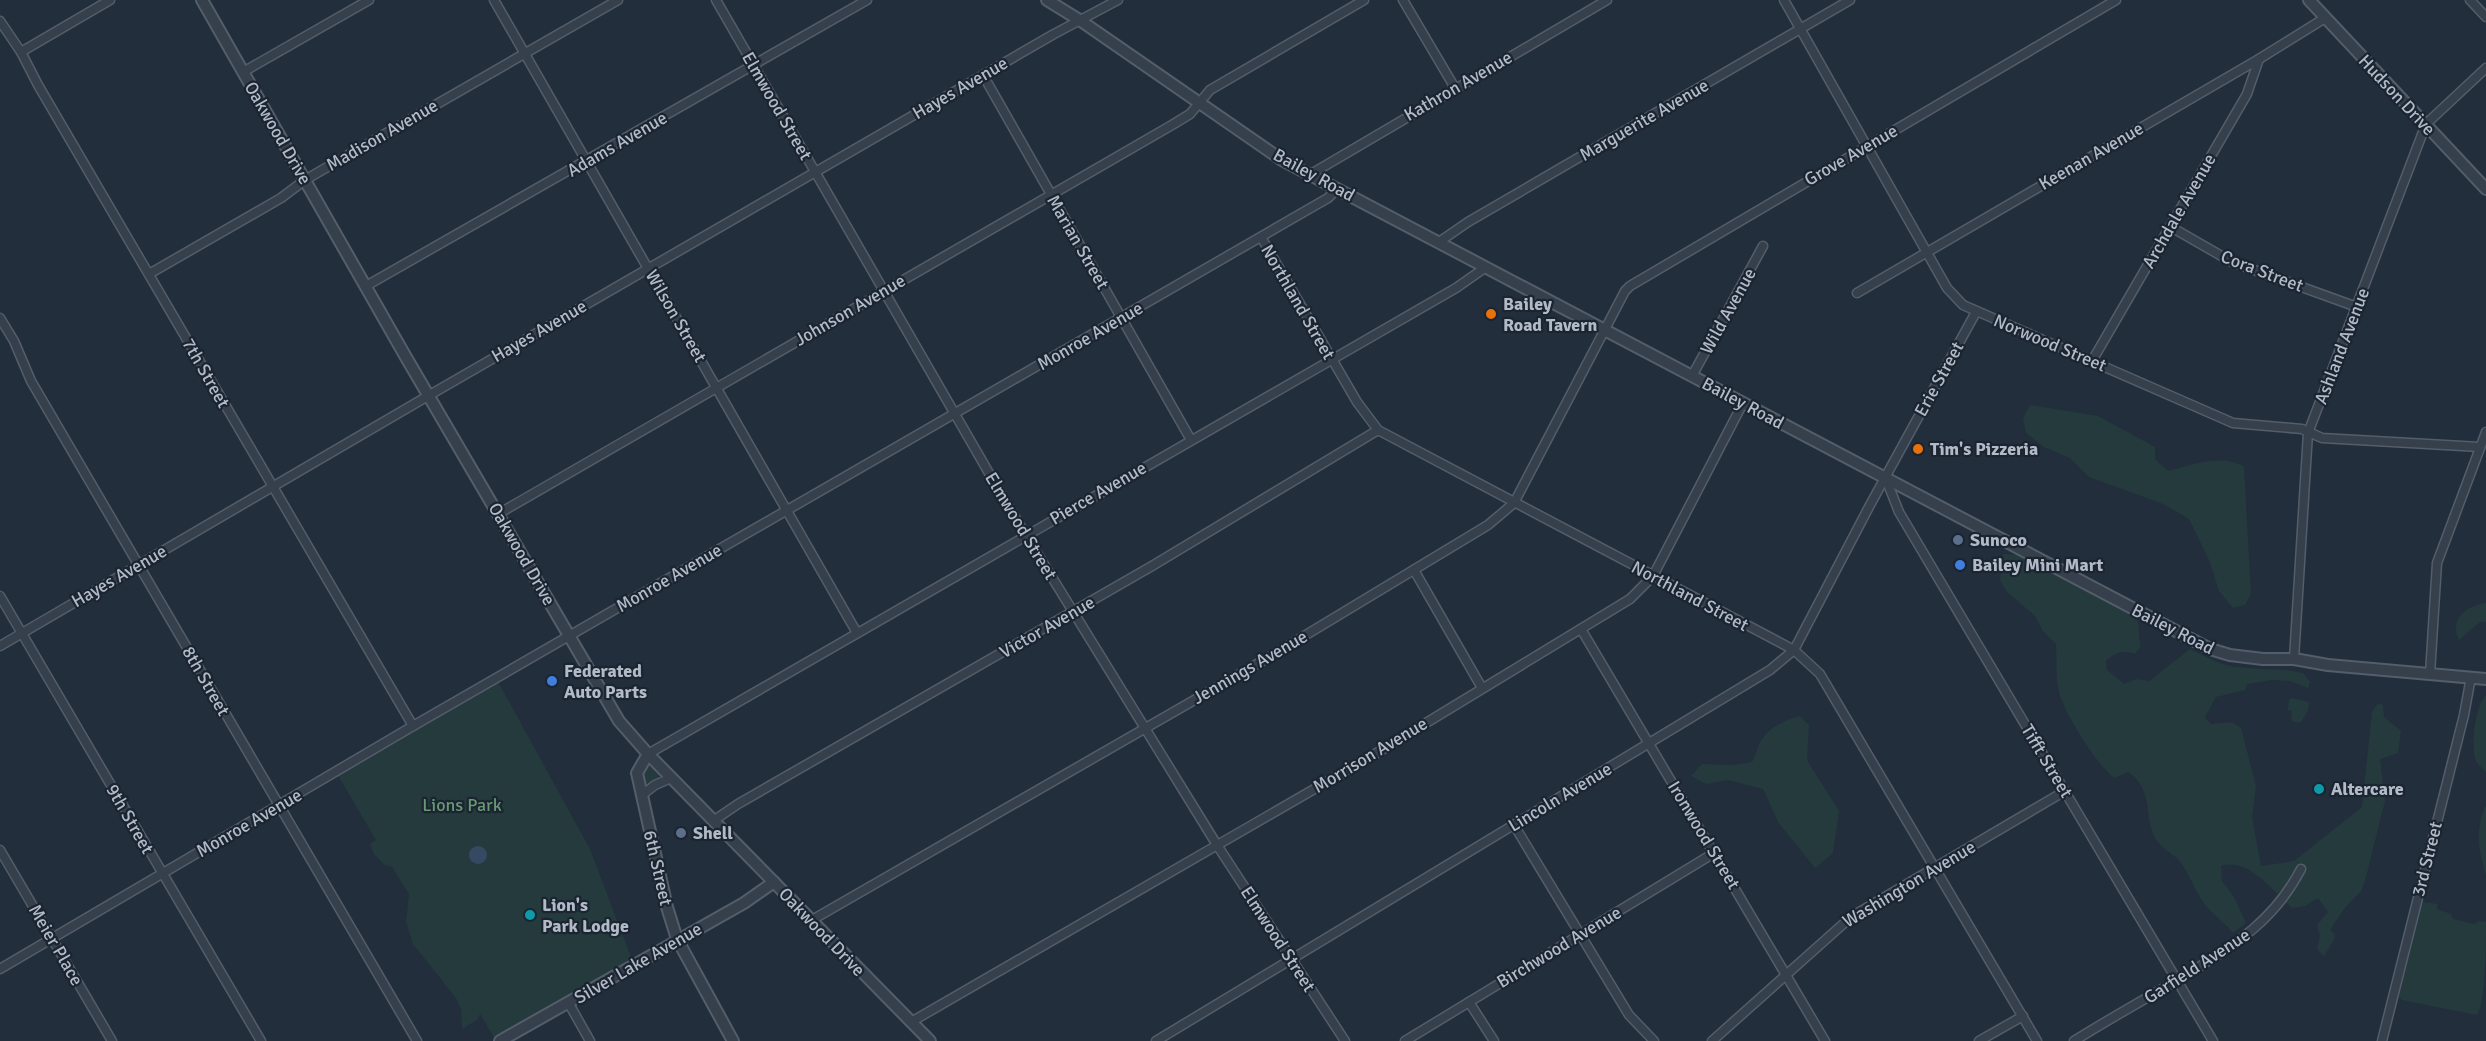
<svg xmlns="http://www.w3.org/2000/svg" width="2486" height="1041" font-family="Signika,sans-serif">
<rect width="100%" height="100%" fill="#222e3c"/>
<g fill="#243a3d">
<path d="M2030,405L2098,416L2155,447V459L2168,471C2190,465 2223,453 2244,467L2251,594L2245,605L2233,608L2219,591L2209,560L2189,519L2163,504L2089,477L2070,458L2044,447L2026,433L2023,418Z"/>
<path d="M2003,554L2025,555L2137,619C2140,629 2138,636 2141,646L2135,654C2122,650 2116,652 2106,661L2107,670L2124,684L2136,679L2149,681L2190,649C2205,656 2221,666 2238,667C2260,670 2282,668 2303,673L2310,682L2308,688L2290,681L2272,680L2247,684L2245,690L2216,697L2205,717L2211,724L2232,722L2241,728L2256,786L2252,817L2261,866L2294,861L2362,807L2372,712L2378,703L2383,705L2384,717L2401,731L2398,753L2380,759L2385,801L2365,881L2361,891L2344,909L2330,930L2334,933L2335,938L2324,956L2317,949L2320,936L2317,925L2328,912L2318,898L2305,906L2292,908C2273,892 2249,857 2221,866L2222,881L2234,897L2246,923L2233,933C2225,923 2215,916 2207,907C2196,894 2191,877 2181,863C2173,852 2160,850 2153,834C2145,813 2152,788 2128,772L2114,778C2097,765 2067,717 2060,696C2055,680 2057,661 2056,644L2043,631L2035,616L2007,592L2000,580Z"/>
<path d="M2486,603V622H2480L2459,640C2449,618 2466,606 2486,603Z"/>
<polygon points="496,678 590,849 634,965 496,1041 480,1014 477,1020 462,1029 461,1010 456,998 413,944 406,922 409,894 392,867 385,865 374,854 370,844 376,840 336,772"/>
<path d="M2486,695V772C2483,769 2478,765 2476,761C2470,746 2475,707 2486,695Z"/>
<polygon points="2292,698 2309,702 2308,711 2301,722 2294,722 2291,720 2292,711 2288,710 2289,700"/>
<path d="M1799,716L1809,725L1807,760L1839,811L1833,853L1815,868L1778,822L1763,789L1728,780L1706,784L1691,776L1702,764L1733,765L1752,762C1756,755 1757,746 1762,739C1771,726 1784,721 1799,716Z"/>
<circle cx="650" cy="776" r="9"/>
<path d="M2486,805V875C2478,851 2475,828 2486,805Z"/>
<path d="M2422,902L2438,904L2437,909L2451,914L2453,919L2475,924L2478,921L2486,922C2486,943 2486,1002 2477,1015L2402,1000L2399,997Z"/>
</g>
<circle fill="#364963" cx="478" cy="855" r="9"/>
<g fill="none" stroke-linecap="round" stroke-linejoin="round">
<defs>
<g id="minor">
<polyline points="494,0 857,633"/>
<polyline points="716,0 1008,506 1217,845 1345,1041"/>
<polyline points="1403,0 1455,88"/>
<polyline points="1784,0 1947,288 1963,305 2233,423 2302,429 2322,438 2480,447"/>
<polyline points="2470,0 2486,17"/>
<polyline points="0,21 21,52 38,85 413,726"/>
<polyline points="21,52 110,0"/>
<polyline points="243,72 369,0"/>
<polyline points="983,75 1191,440"/>
<polyline points="1311,174 1607,0"/>
<polyline points="2171,227 2232,262 2357,307"/>
<polyline points="1261,237 1357,402 1378,430 1794,650 1820,674 2037,1041"/>
<polyline points="1439,242 1468,222 1850,0"/>
<polyline points="149,274 281,198 305,180 336,162 618,0"/>
<polyline points="366,286 867,0"/>
<polyline points="1857,293 2259,59 2325,18"/>
<polyline points="0,318 14,341 31,381 417,1041"/>
<polyline points="2092,361 2247,94 2259,59"/>
<polyline points="1692,376 1763,246"/>
<polyline points="1886,479 1899,512 2213,1041"/>
<polyline points="498,514 1172,125 1190,114 1210,90 1364,0"/>
<polyline points="1414,570 1482,688"/>
<polyline points="0,596 261,1041"/>
<polyline points="1581,629 1825,1041"/>
<polyline points="0,646 421,400 1054,34 1118,0"/>
<polyline points="2294,659 2308,433 2426,124 2486,68"/>
<polyline points="2430,674 2437,563 2486,432"/>
<polyline points="648,754 1456,288 1486,267"/>
<polyline points="642,795 655,785 671,778"/>
<polyline points="713,821 738,804 1152,566 1378,430"/>
<polyline points="1514,825 1629,1015 1654,1041"/>
<polyline points="0,850 112,1041"/>
<polyline points="812,920 1276,653 1488,525 1514,503 1625,291 1630,286 2116,0"/>
<polyline points="0,969 413,726 1328,198 1337,189"/>
<polyline points="568,1002 590,1041"/>
<polyline points="1469,1002 1494,1041"/>
<polyline points="911,1022 1375,754 1630,599 1653,576 1743,403"/>
<polyline points="1156,1041 1770,670 1794,650 1870,505 1976,312"/>
<polyline points="1405,1041 1714,853"/>
<polyline points="1712,1041 1851,917 2065,791"/>
<polyline points="1979,1041 2023,1016"/>
<path d="M2074,1041C2109,1019 2145,999 2181,978C2231,947 2273,923 2301,869"/>
<polyline points="2382,1041 2464,715 2471,677"/>
</g>
<g id="tertiary">
<polyline points="202,0 407,359 619,721 648,754 930,1041"/>
<polyline points="1047,0 1081,21 1282,160 2210,649 2230,655 2263,659 2294,659 2328,665 2486,679"/>
<polyline points="2309,0 2486,189"/>
<polyline points="648,754 637,773 667,907 677,939 733,1041"/>
<polyline points="500,1041 744,903 774,882"/>
</g>
</defs>
<use href="#minor" stroke="#545d6a" stroke-width="11"/>
<use href="#tertiary" stroke="#545d6a" stroke-width="14"/>
<use href="#minor" stroke="#363f4c" stroke-width="8"/>
<use href="#tertiary" stroke="#363f4c" stroke-width="10"/>
</g>
<g fill="#e8710a" stroke="#1b2431" stroke-width="2">
<circle cx="1491" cy="314" r="6"/>
<circle cx="1918" cy="449" r="6"/>
</g>
<g fill="#5c6f8a" stroke="#1b2431" stroke-width="2">
<circle cx="1958" cy="540" r="6"/>
<circle cx="681" cy="833" r="6"/>
</g>
<g fill="#3f7fe0" stroke="#1b2431" stroke-width="2">
<circle cx="1960" cy="565" r="6"/>
<circle cx="552" cy="681" r="6"/>
</g>
<g fill="#0f9aa8" stroke="#1b2431" stroke-width="2">
<circle cx="2319" cy="789" r="6"/>
<circle cx="530" cy="915" r="6"/>
</g>
<g text-anchor="middle" stroke-width="4.5" stroke-linejoin="round" paint-order="stroke">
<g font-size="18" fill="#b2bac8" stroke="#1b2431">
<text transform="translate(1458 86) rotate(-30)" y="6">Kathron Avenue</text>
<text transform="translate(960 88) rotate(-30)" y="6">Hayes Avenue</text>
<text transform="translate(2397 95) rotate(47)" y="6">Hudson Drive</text>
<text transform="translate(777 106) rotate(60)" y="6">Elmwood Street</text>
<text transform="translate(1644 120) rotate(-30)" y="6">Marguerite Avenue</text>
<text transform="translate(278 133) rotate(60)" y="6">Oakwood Drive</text>
<text transform="translate(382 135) rotate(-30)" y="6">Madison Avenue</text>
<text transform="translate(617 144) rotate(-30)" y="6">Adams Avenue</text>
<text transform="translate(1851 155) rotate(-30)" y="6">Grove Avenue</text>
<text transform="translate(2091 156) rotate(-30)" y="6">Keenan Avenue</text>
<text transform="translate(1314 175) rotate(29)" y="6">Bailey Road</text>
<text transform="translate(2179 211) rotate(-60)" y="6">Archdale Avenue</text>
<text transform="translate(1078 242) rotate(60)" y="6">Marian Street</text>
<text transform="translate(2262 271) rotate(21)" y="6">Cora Street</text>
<text transform="translate(1298 302) rotate(60)" y="6">Northland Street</text>
<text transform="translate(850 310) rotate(-30)" y="6">Johnson Avenue</text>
<text transform="translate(1728 311) rotate(-61)" y="6">Wild Avenue</text>
<text transform="translate(676 316) rotate(60)" y="6">Wilson Street</text>
<text transform="translate(539 331) rotate(-30)" y="6">Hayes Avenue</text>
<text transform="translate(1090 336) rotate(-30)" y="6">Monroe Avenue</text>
<text transform="translate(2050 343) rotate(23)" y="6">Norwood Street</text>
<text transform="translate(2342 346) rotate(-69)" y="6">Ashland Avenue</text>
<text transform="translate(206 373) rotate(60)" y="6">7th Street</text>
<text transform="translate(1939 379) rotate(-61)" y="6">Erie Street</text>
<text transform="translate(1743 403) rotate(28)" y="6">Bailey Road</text>
<text transform="translate(1098 493) rotate(-30)" y="6">Pierce Avenue</text>
<text transform="translate(1021 526) rotate(59)" y="6">Elmwood Street</text>
<text transform="translate(522 554) rotate(60)" y="6">Oakwood Drive</text>
<text transform="translate(119 576) rotate(-30)" y="6">Hayes Avenue</text>
<text transform="translate(669 578) rotate(-30)" y="6">Monroe Avenue</text>
<text transform="translate(1690 596) rotate(28)" y="6">Northland Street</text>
<text transform="translate(1047 627) rotate(-30)" y="6">Victor Avenue</text>
<text transform="translate(2173 629) rotate(27)" y="6">Bailey Road</text>
<text transform="translate(1250 667) rotate(-30)" y="6">Jennings Avenue</text>
<text transform="translate(206 681) rotate(60)" y="6">8th Street</text>
<text transform="translate(1370 755) rotate(-31)" y="6">Morrison Avenue</text>
<text transform="translate(2047 761) rotate(59)" y="6">Tifft Street</text>
<text transform="translate(1560 797) rotate(-31)" y="6">Lincoln Avenue</text>
<text transform="translate(130 819) rotate(60)" y="6">9th Street</text>
<text transform="translate(249 823) rotate(-30)" y="6">Monroe Avenue</text>
<text transform="translate(1704 835) rotate(59)" y="6">Ironwood Street</text>
<text transform="translate(2427 859) rotate(-76)" y="6">3rd Street</text>
<text transform="translate(658 868) rotate(77)" y="6">6th Street</text>
<text transform="translate(1909 884) rotate(-31)" y="6">Washington Avenue</text>
<text transform="translate(822 932) rotate(46)" y="6">Oakwood Drive</text>
<text transform="translate(1278 939) rotate(57)" y="6">Elmwood Street</text>
<text transform="translate(56 945) rotate(60)" y="6">Meier Place</text>
<text transform="translate(1559 947) rotate(-31)" y="6">Birchwood Avenue</text>
<text transform="translate(638 963) rotate(-30)" y="6">Silver Lake Avenue</text>
<text transform="translate(2197 966) rotate(-33)" y="6">Garfield Avenue</text>
</g>
<g font-size="18" font-weight="bold" fill="#b2bac8" stroke="#1b2431" text-anchor="start">
<text x="1503" y="310">Bailey<tspan x="1503" dy="21">Road Tavern</tspan></text>
<text x="1930" y="455">Tim's Pizzeria</text>
<text x="1970" y="546">Sunoco</text>
<text x="1972" y="571">Bailey Mini Mart</text>
<text x="564" y="677">Federated<tspan x="564" dy="21">Auto Parts</tspan></text>
<text x="2331" y="795">Altercare</text>
<text x="693" y="839">Shell</text>
<text x="542" y="911">Lion's<tspan x="542" dy="21">Park Lodge</tspan></text>
</g>
<g font-size="18" fill="#689973" stroke="#1b2431">
<text x="462" y="811">Lions Park</text>
</g>
</g>
</svg>
